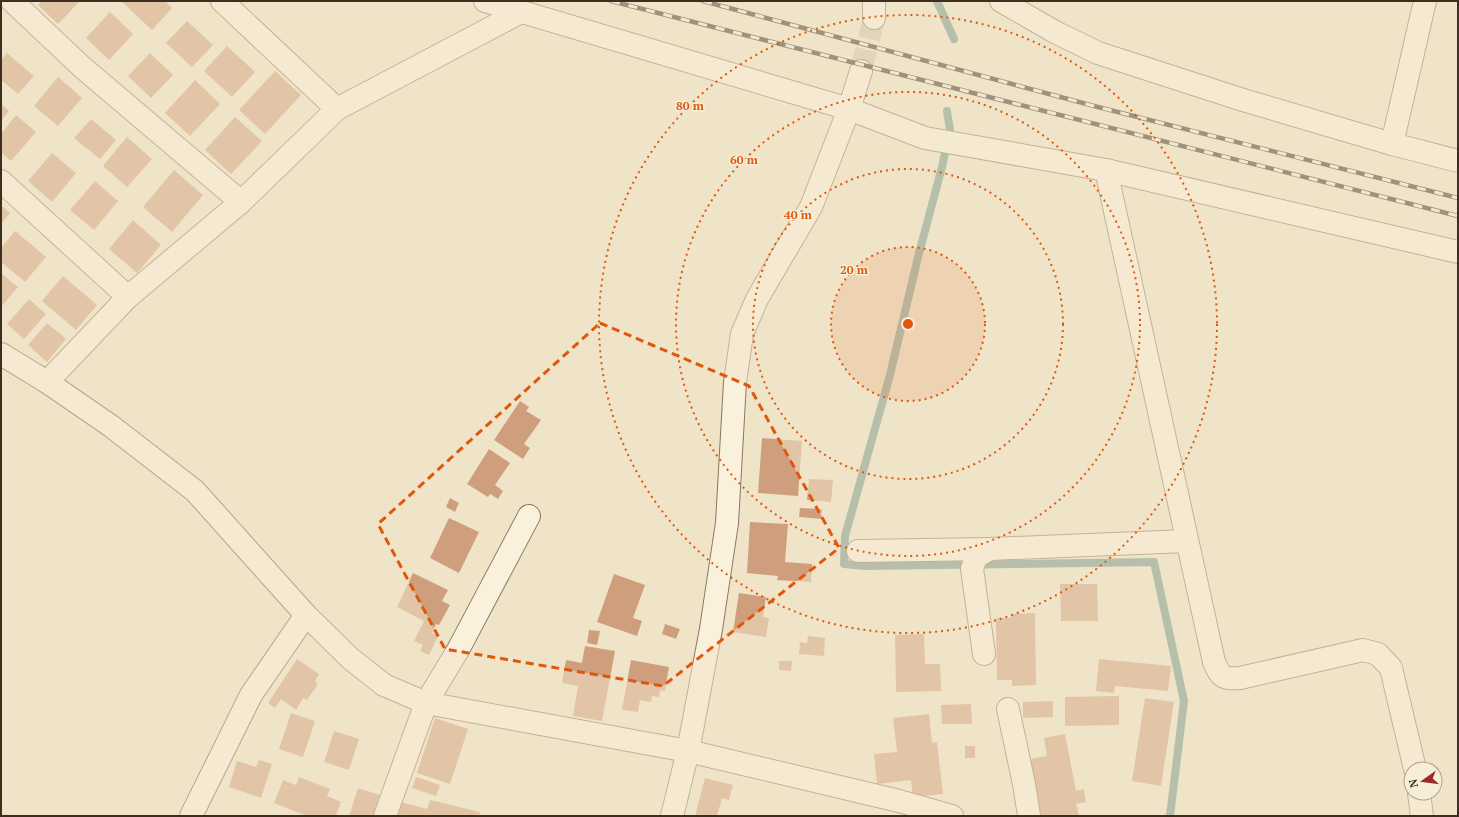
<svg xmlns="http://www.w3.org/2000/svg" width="1459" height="817" font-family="'PT Serif',serif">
<rect width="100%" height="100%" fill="#f0e4c8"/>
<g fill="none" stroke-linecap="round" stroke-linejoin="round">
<g stroke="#6f938a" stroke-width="8">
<polyline points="937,1 954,39"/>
<polyline points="947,111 950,130 942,167 918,257 890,375 845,536 844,564 865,566 1154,562 1184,701 1170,816"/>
</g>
</g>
<g fill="#cf9f7d">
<polygon points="42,1 80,1 58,24 38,5"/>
<polygon points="121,1 165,1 172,8 152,30"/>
<polygon points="110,12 133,34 109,60 86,38"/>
<polygon points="187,21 213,45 192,67 166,43"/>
<polygon points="227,46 255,72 232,97 204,71"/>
<polygon points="7,53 34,76 18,94 1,80 1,60"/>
<polygon points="150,53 173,75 151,98 128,76"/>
<polygon points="275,71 301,95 265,134 239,110"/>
<polygon points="58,77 82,98 58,126 34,106"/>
<polygon points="195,80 220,104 190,136 165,113"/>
<polygon points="1,104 9,111 1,121"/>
<polygon points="16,115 36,132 11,161 1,152 1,134"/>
<polygon points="235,117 262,141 231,174 205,150"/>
<polygon points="91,119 116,140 100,159 74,138"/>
<polygon points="127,137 152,159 127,187 103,166"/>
<polygon points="52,153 76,173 52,202 28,181"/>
<polygon points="174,170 203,195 172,232 143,207"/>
<polygon points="95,181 118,201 94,230 70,210"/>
<polygon points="1,205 10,213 1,224"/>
<polygon points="133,220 161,245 137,273 109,249"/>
<polygon points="15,231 46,257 25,282 1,262 1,248"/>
<polygon points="1,273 18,287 1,307"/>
<polygon points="63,276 97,305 76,330 42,301"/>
<polygon points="29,299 46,314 24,339 7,324"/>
<polygon points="47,323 66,339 47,362 28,345"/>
<polygon points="520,401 529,407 526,411 541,420 524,444 530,448 523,459 494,440"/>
<polygon points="762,438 802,441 798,496 758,493"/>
<polygon points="489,449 510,463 495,485 503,491 498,499 490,494 488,497 467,484"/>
<polygon points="809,479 833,480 831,502 807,500"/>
<polygon points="450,498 459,503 455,512 446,507"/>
<polygon points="800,508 822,509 822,519 799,517"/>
<polygon points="449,518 479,532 459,573 430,558"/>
<polygon points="750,522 788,524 785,562 812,564 811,582 777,580 778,576 747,573"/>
<polygon points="413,573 448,590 442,601 450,605 439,625 436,624 432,633 438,636 429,655 420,651 423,645 414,641 424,621 397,607"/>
<polygon points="614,574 645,585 633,618 642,621 637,636 597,622"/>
<polygon points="1060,584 1097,584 1098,621 1061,621"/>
<polygon points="739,593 766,597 763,617 769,618 766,637 733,632"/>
<polygon points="1035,613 1036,685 1012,686 1012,680 997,680 996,618 1011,618 1011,614"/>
<polygon points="665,624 680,629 676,639 662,634"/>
<polygon points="589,630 600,631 597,645 587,643"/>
<polygon points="924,634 925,664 940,664 941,691 896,692 895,635"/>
<polygon points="808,636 825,638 824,656 799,654 800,642 807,643"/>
<polygon points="585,646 615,651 602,721 573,716 578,686 562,683 566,660 582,663"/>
<polygon points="297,659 319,674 315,681 318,684 307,700 303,698 296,710 281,699 275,708 268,703"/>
<polygon points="1099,659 1171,666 1168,691 1115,686 1114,693 1096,691"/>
<polygon points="631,660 669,667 665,691 660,690 659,697 652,696 651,702 640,700 638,712 622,710"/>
<polygon points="779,661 792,661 791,671 779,670"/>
<polygon points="1119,696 1119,725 1065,726 1065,697"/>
<polygon points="1145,698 1174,702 1161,786 1132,781"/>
<polygon points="1053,701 1053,717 1023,718 1023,702"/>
<polygon points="971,704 972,724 942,724 941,705"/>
<polygon points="291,713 315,721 303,757 279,749"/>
<polygon points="929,714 932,743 937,742 943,794 913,797 911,780 877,784 874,754 897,752 893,718"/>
<polygon points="435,718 468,729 450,784 417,773"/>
<polygon points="334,731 359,739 349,770 324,762"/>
<polygon points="1065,734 1076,791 1084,789 1086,802 1076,804 1079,816 1040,816 1030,759 1047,756 1044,738"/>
<rect x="965" y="746" width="10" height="12"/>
<polygon points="259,760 272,764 261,798 229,787 237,761 256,767"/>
<polygon points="299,777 330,789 327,796 341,802 336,816 307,816 274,803 283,780 296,785"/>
<polygon points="416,777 440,785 436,796 412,788"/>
<polygon points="705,778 733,785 729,800 722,798 717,816 695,816"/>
<polygon points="358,788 380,795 373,816 349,816"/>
<polygon points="430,800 480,812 479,816 398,816 401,802 427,809"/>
</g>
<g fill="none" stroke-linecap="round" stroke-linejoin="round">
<polyline stroke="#ccc0a6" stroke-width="22" stroke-dasharray="22 11" stroke-linecap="butt" points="861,71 874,18"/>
<defs>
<g id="street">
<polyline points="12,1 82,67 241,202"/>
<polyline points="222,1 337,109"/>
<polyline points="485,1 849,109 925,138 1106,170 1458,252"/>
<polyline points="1001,1 1055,32 1098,53 1243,100 1392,144 1458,161"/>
<polyline points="874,18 874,1"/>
<polyline points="1392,144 1425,1"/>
<path d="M1106,170L1214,662C1221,678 1223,679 1240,678L1363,650L1378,654L1391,668L1415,769"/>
<polyline points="1,181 128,297"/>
<polyline points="47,382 128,297 241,202 337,109 521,12"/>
<polyline points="858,551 990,549"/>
<polyline points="306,615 351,659 384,685 426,703 688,751 899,801 952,816"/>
<polyline points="984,654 972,569 976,557 990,549 1187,541"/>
<polyline points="1008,709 1024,784 1029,816"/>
<polyline points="1419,793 1422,816"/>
<polyline points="385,816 426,703 458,650 529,516"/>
<polyline points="672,816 688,751 711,629 727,523 735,382 742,334 757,299 811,207 849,109 861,71"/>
</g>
<polyline id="secondary" points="1,354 47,382 111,426 195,491 306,615 251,695 191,816"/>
</defs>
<use href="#street" stroke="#8d765c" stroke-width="24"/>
<use href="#secondary" stroke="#6f573f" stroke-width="24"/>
<use href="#street" stroke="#faf1dc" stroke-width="22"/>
<use href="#secondary" stroke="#faf1dc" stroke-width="22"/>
<defs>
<g id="rail">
<polyline points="611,1 1458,216"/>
<polyline points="703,1 1094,106 1458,198"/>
</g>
</defs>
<use href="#rail" stroke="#3d2e20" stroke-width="4.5"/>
<use href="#rail" stroke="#f7eed8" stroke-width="3" stroke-dasharray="9" stroke-linecap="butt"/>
</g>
<path d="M0 0H1459V817H0ZM600,323L749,386L839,548L663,686L445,649L378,524Z" fill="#f0e4c8" fill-opacity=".55" fill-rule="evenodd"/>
<path fill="none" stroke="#df570d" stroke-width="3" stroke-dasharray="8 5" stroke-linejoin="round" d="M600,323L749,386L839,548L663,686L445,649L378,524Z"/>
<circle cx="908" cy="324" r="77" fill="#df570d" fill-opacity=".12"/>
<g fill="none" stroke="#df570d" stroke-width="2" stroke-dasharray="2 4">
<circle cx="908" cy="324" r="77"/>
<circle cx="908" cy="324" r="155"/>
<circle cx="908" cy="324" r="232"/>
<circle cx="908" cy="324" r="309"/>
</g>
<circle cx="908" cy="324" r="6" fill="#df570d" stroke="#f7eed8" stroke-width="2"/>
<g font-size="12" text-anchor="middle" font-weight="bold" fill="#df570d" stroke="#f7eed8" stroke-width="3" stroke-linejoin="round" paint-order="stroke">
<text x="690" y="110">80 m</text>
<text x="744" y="164">60 m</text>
<text x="798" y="219">40 m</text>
<text x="854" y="274">20 m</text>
</g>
<rect width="1459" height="817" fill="none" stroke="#3d2e20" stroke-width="4"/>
<g transform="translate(1423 781) rotate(256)"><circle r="19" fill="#f7eed8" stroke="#ada18e"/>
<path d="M0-3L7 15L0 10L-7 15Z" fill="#9e2a2b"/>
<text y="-6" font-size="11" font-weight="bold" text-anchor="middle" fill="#3d2e20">N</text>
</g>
</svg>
